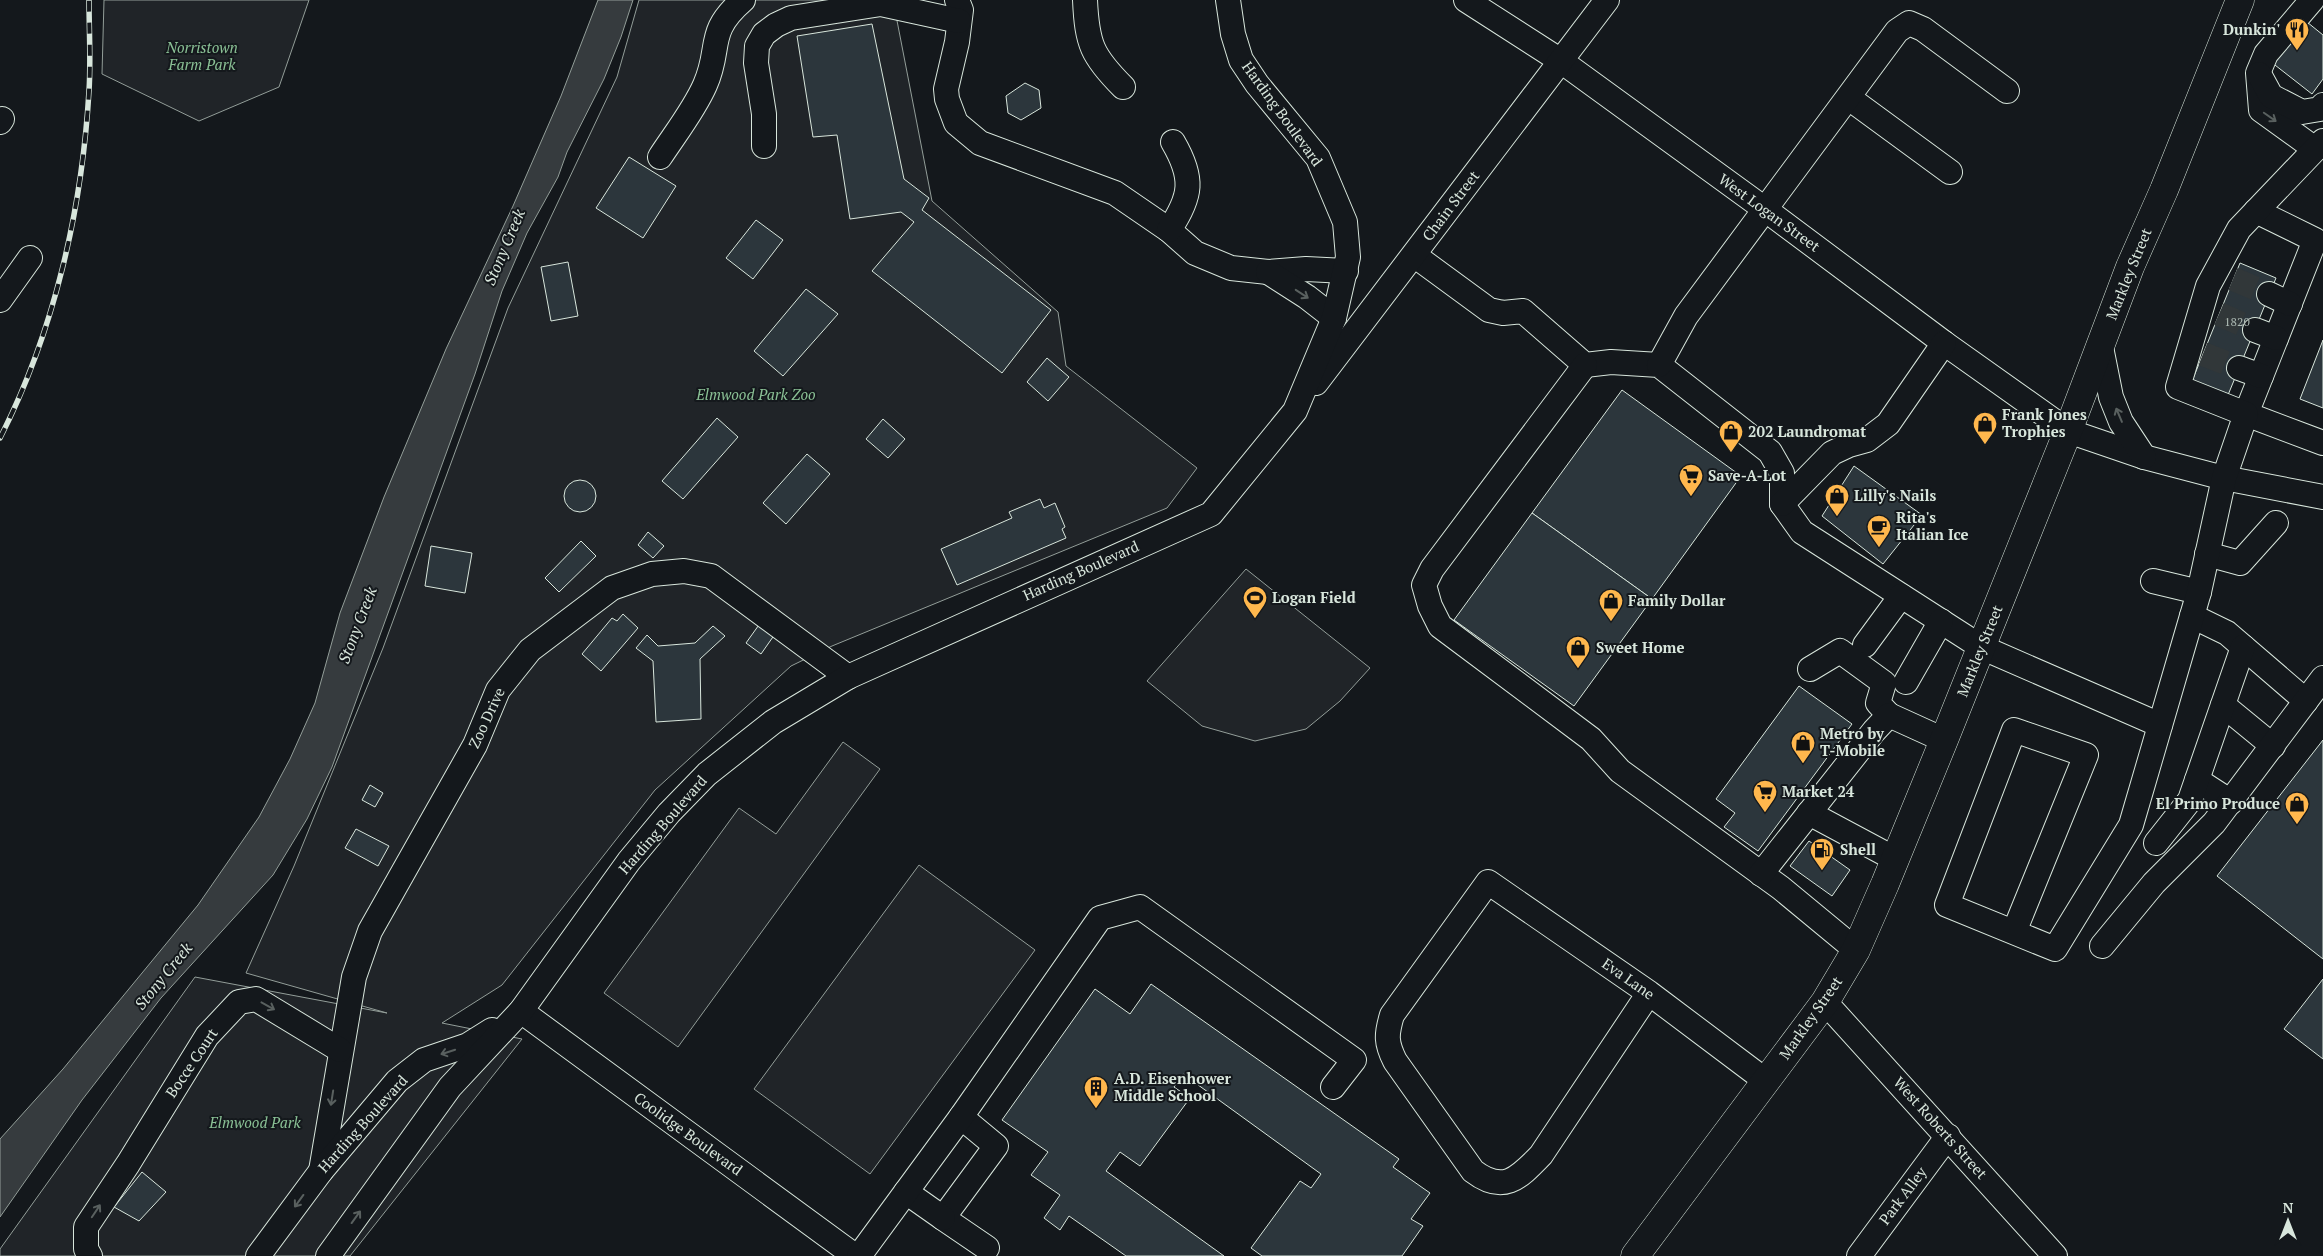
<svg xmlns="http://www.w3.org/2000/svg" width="2323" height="1256" font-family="'PT Serif',serif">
<rect width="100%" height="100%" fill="#14181c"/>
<g fill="#202428" stroke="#939e99">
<polygon points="104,0 309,0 279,87 199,121 102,74"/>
<polygon points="639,0 893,0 932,201 1058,312 1066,366 1197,468 1167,508 832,646 791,666 655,790 502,985 442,1023 522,1039 350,1256 0,1256 0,1249 195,977 387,1013 246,973 294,866 383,648 508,308 617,77"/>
<polygon points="1246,569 1370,668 1340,701 1306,729 1255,741 1202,726 1147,681"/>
<polygon points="843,742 880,769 678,1047 604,993 739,808 776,834"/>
<polygon points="919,865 1035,950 870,1174 754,1089"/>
</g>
<polygon fill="#363b3e" stroke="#939e99" points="598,0 633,0 621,37 604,79 567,152 558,177 527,233 502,291 475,374 332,767 307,819 273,875 161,998 82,1100 0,1217 0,1139 63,1069 198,905 259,817 290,759 315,703 340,613 384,497 446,349 513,206 561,96"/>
<g fill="#2c363c" stroke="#d8e6dc">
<polygon points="2307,22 2323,35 2323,79 2312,94 2266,58"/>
<polygon points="872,24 904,179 929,198 922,210 1051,310 1002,373 872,271 914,222 901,212 850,219 837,135 813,137 797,36"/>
<polygon points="1025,83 1039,90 1041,108 1021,120 1008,113 1006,96"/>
<polygon points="629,157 676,186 643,238 596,208"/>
<polygon points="756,220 783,240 753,279 726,258"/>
<polygon points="568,262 578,316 551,321 541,267"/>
<polygon points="2240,263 2276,278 2228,395 2192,381"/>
<polygon points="806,289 838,314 783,376 754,351"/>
<polygon points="2323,340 2323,408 2300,399"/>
<polygon points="1047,358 1069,377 1048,401 1027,382"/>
<polygon points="1622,390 1741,476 1652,599 1532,513"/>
<polygon points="717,418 738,437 683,499 662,481"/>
<polygon points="883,419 905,439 888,458 866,439"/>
<polygon points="807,454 830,474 786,524 763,503"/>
<polygon points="1854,466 1922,515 1883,564 1822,516"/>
<circle cx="580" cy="496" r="16"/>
<polygon points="1040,499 1044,508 1055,503 1065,527 1062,529 1066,538 957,585 941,549 1012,518 1009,512"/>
<polygon points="1532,513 1652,599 1574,706 1454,620"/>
<polygon points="648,532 664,546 653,558 638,545"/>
<polygon points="581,541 596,556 559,592 545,578"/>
<polygon points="431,546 472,553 465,593 425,586"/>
<polygon points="623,614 638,628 601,671 582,654 612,618 617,621"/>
<polygon points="761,622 775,634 761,654 746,643"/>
<polygon points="713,626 725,636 700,659 701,719 656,722 653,661 636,648 647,635 658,646 695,643"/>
<polygon points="1799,686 1852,724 1758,851 1724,827 1735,813 1716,799"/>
<polygon points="2323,740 2323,959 2217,876"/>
<polygon points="370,785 383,793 375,807 362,800"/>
<polygon points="356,829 389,846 378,866 345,848"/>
<polygon points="1809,841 1850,870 1832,896 1790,866"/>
<polygon points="2323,979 2323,1059 2284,1029"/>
<polygon points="1151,984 1399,1159 1393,1167 1430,1193 1411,1219 1423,1226 1402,1256 1262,1256 1251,1248 1300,1181 1311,1188 1321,1174 1183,1074 1174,1087 1190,1098 1140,1166 1120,1152 1106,1171 1224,1256 1126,1256 1069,1216 1060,1230 1044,1218 1060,1195 1031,1175 1048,1152 1002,1120 1095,989 1130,1014"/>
<polygon points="142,1172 166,1192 139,1221 114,1207"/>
</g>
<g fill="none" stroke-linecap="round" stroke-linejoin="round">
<g stroke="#313739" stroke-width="24" stroke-dasharray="24 12" stroke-linecap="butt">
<polyline points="2233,279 2269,294"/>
<polyline points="2219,314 2255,330"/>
<polyline points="2203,354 2239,368"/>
</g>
<defs>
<g id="minor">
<polyline points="957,0 961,10 957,42 946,89 947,99 956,123 980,143 1115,193 1169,230 1195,253 1231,268 1268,272 1306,269 1346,271"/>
<path d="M1085,0C1087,44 1092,56 1123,87"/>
<polyline points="1466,0 1561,61 1766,210 1944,343 2068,431 2144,457 2224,478 2323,497"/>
<polyline points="2312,0 2266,54 2258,73 2261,110 2315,149"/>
<polyline points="2259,74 2271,96 2302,112 2320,109 2323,105"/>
<polyline points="1849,98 1950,172"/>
<polyline points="0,122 2,119"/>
<polyline points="764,146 764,114 756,63 757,46 764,34 776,25 791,18 881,4 959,21"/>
<path d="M660,157C675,134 694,110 705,85C722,47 705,33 743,0"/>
<polyline points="2256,211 2315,240 2246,414 2323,443"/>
<path d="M1169,230C1192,196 1194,178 1173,142"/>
<polyline points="1414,255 1489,310 1503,313 1523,311 1585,365 1611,362 1659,365 1770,452 1782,473 1782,504 1802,532 1981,647 2160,725"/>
<polyline points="1268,272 1307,297 1334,318"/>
<polyline points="2269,294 2290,304"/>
<polyline points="0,300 30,258"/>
<polyline points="2255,330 2276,338"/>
<polyline points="2101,347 2111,397 2121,422 2144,457"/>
<polyline points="1585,365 1432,569 1424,585 1430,606 1440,626 1591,739 1620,771 1781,888 1856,950"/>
<polyline points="1659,365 1686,316 1897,31 1909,23 1923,29 2007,91"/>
<polyline points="2239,368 2261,376"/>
<polyline points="1316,383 1607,0"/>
<polyline points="1782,504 1832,453 1849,445 1867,440 1888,424 1944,343"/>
<polyline points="2207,554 2240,563 2276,523"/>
<polyline points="2153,581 2199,592"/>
<polyline points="2192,616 2227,633 2306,701"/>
<polyline points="1865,645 1901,596"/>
<polyline points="1810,669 1840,651 1884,683 1878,703 1889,715"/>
<polyline points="1906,682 1941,621"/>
<polyline points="2223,705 2273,746"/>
<polyline points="2197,780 2231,802"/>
<polyline points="1809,813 1895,859"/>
<polyline points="2156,843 2190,800 2243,647"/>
<polyline points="1761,874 1874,731 1889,715 1944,740"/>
<polyline points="2014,932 2086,755 2014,730 1947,905 2055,949 2131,825 2199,592 2224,478 2246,414 2178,387 2208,286 2239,229 2323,141"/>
<polyline points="2102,946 2154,883 2214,823 2323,678"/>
<path d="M1649,993L1541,1155C1518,1179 1503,1194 1473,1171L1395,1061C1386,1043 1386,1035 1392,1015L1488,882L1649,993L1766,1081"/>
<polyline points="1825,1002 2055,1256"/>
<polyline points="521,1011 855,1256"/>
<polyline points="961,1117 996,1146 943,1218 987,1248"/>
<polyline points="321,1171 354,977 370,931 475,745 498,690 530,650 612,588 652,574 684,571 711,576 848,677"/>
<polyline points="906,1192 943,1218"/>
<polyline points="90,1256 86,1249 86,1227 128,1164 207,1036 239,1002 256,999 340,1050"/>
<polyline points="258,1256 321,1171 397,1081 424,1060 468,1045 492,1030"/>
<polyline points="328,1256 450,1087 521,1011 629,861 669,813 707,774 773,722 848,677 1211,514 1295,411 1334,318 1348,257 1345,222 1318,158 1257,84 1241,60 1233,34 1228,0"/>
<polyline points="859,1256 961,1117 1100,918 1140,907 1354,1060 1333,1087"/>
<polyline points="1859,1256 1948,1136"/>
</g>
<polyline id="highway" points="1635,1256 1825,1002 1856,950 1885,884 1944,740 2068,431 2130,267 2164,190 2240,0"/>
</defs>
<use href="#minor" stroke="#d8e6dc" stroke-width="26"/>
<use href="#highway" stroke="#d8e6dc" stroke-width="29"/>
<use href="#minor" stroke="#14181c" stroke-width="24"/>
<use href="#highway" stroke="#14181c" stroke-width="28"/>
<defs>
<path id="rail" d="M0,438C54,332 82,210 89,91C91,61 89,30 89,0"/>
</defs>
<use href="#rail" stroke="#d8e6dc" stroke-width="5.5"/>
<use href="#rail" stroke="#14181c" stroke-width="4" stroke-dasharray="11" stroke-linecap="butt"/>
</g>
<defs><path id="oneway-shaft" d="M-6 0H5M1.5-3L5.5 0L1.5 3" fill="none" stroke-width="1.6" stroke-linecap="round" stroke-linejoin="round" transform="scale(1.25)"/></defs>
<g stroke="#59605f">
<use href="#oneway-shaft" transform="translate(2270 117) rotate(35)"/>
<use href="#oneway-shaft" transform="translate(1302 294) rotate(33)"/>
<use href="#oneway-shaft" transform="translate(2119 415) rotate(-113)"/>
<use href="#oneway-shaft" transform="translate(268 1006) rotate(29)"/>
<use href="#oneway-shaft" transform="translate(448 1052) rotate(162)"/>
<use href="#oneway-shaft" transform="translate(332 1098) rotate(99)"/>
<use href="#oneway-shaft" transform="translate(299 1201) rotate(126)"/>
<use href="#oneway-shaft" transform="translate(96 1211) rotate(-56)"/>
<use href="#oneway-shaft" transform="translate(356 1217) rotate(-54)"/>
</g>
<defs>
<symbol id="restaurant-pin" viewBox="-11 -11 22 30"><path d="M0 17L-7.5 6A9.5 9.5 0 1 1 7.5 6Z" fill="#ffb74d" stroke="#14181c"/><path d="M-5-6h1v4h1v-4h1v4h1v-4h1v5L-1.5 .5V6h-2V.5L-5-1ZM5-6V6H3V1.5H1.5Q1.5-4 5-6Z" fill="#111"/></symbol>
<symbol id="shop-pin" viewBox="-11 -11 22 30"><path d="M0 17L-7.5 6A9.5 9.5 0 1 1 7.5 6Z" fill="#ffb74d" stroke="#14181c"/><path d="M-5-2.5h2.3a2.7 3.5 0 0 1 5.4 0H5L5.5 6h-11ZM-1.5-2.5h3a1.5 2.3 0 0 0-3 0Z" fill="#111"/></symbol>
<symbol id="supermarket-pin" viewBox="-11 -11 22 30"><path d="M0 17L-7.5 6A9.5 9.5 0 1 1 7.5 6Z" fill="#ffb74d" stroke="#14181c"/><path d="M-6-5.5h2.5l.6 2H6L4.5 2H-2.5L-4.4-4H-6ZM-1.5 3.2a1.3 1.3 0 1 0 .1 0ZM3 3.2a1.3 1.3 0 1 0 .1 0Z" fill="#111"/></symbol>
<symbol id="cafe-pin" viewBox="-11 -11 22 30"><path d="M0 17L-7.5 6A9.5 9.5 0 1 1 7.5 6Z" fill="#ffb74d" stroke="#14181c"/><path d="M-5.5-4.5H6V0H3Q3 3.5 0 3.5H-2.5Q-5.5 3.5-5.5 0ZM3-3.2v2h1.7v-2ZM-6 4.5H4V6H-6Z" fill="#111"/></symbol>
<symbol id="stadium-pin" viewBox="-11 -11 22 30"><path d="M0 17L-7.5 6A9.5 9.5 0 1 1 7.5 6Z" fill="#ffb74d" stroke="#14181c"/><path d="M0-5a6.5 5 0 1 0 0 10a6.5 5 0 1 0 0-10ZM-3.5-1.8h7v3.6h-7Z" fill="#111"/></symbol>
<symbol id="fuel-pin" viewBox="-11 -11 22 30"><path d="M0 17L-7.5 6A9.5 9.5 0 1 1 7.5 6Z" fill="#ffb74d" stroke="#14181c"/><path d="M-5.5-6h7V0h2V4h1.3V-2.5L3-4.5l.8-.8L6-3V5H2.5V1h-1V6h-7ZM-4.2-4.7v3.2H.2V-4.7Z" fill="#111"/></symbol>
<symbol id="building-pin" viewBox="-11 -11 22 30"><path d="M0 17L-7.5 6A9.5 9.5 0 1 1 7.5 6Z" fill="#ffb74d" stroke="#14181c"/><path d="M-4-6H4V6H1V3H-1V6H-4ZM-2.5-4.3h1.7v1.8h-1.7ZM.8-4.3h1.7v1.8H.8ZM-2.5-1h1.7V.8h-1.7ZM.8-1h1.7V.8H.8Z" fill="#111"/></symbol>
</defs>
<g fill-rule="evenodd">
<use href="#restaurant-pin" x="2283" y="16" width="28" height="38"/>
<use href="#shop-pin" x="1971" y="410" width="28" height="38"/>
<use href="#shop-pin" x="1717" y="418" width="28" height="38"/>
<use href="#supermarket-pin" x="1677" y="462" width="28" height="38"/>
<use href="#shop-pin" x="1823" y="482" width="28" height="38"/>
<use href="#cafe-pin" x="1865" y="513" width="28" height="38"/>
<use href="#stadium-pin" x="1241" y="584" width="28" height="38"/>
<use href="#shop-pin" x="1597" y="587" width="28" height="38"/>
<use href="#shop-pin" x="1564" y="634" width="28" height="38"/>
<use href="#shop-pin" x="1789" y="729" width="28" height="38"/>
<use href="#supermarket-pin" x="1751" y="778" width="28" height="38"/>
<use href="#shop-pin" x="2283" y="790" width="28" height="38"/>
<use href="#fuel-pin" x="1808" y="836" width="28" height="38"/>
<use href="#building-pin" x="1082" y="1074" width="28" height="38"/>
</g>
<g text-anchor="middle" stroke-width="4" stroke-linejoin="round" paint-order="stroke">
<g font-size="12" fill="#adbab4">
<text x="2237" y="326">1820</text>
</g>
<g font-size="15" font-weight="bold" fill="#d8e6dc" stroke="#14181c" text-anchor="start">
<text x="2280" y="35" text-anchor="end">Dunkin'</text>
<text x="2002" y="420">Frank Jones<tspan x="2002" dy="17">Trophies</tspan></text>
<text x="1748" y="437">202 Laundromat</text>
<text x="1708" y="481">Save-A-Lot</text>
<text x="1854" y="501">Lilly's Nails</text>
<text x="1896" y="523">Rita's<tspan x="1896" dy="17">Italian Ice</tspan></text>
<text x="1272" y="603">Logan Field</text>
<text x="1628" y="606">Family Dollar</text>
<text x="1596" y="653">Sweet Home</text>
<text x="1820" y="739">Metro by<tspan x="1820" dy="17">T-Mobile</tspan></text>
<text x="1782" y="797">Market 24</text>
<text x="2280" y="809" text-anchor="end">El Primo Produce</text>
<text x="1840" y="855">Shell</text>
<text x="1114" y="1084">A.D. Eisenhower<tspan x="1114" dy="17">Middle School</tspan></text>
</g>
<g font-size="15" font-style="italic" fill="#8ac095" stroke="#14181c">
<text x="202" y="53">Norristown<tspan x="202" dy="17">Farm Park</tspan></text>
<text x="756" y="400">Elmwood Park Zoo</text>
<text x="255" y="1128">Elmwood Park</text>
</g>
<g font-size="15" fill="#d8e6dc" stroke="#14181c">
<text transform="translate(1282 114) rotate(54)" y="5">Harding Boulevard</text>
<text transform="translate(1451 206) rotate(-53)" y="5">Chain Street</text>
<text transform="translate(1769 213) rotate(36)" y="5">West Logan Street</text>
<text transform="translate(2129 274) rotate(-68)" y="5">Markley Street</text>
<text transform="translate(1081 571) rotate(-24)" y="5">Harding Boulevard</text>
<text transform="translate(1980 651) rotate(-68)" y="5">Markley Street</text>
<text transform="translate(487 718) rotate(-65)" y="5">Zoo Drive</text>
<text transform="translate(663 825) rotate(-49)" y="5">Harding Boulevard</text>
<text transform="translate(1628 979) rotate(35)" y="5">Eva Lane</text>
<text transform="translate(1811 1018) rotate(-55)" y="5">Markley Street</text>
<text transform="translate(192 1063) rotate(-56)" y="5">Bocce Court</text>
<text transform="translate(363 1124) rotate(-48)" y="5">Harding Boulevard</text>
<text transform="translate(1940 1128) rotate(48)" y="5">West Roberts Street</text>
<text transform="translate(688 1134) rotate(36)" y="5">Coolidge Boulevard</text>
<text transform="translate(1903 1196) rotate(-53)" y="5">Park Alley</text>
</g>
<g font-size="16" font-style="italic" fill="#d8e6dc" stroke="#14181c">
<text transform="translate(504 247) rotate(-67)" y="6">Stony Creek</text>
<text transform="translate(357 625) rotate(-69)" y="6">Stony Creek</text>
<text transform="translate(163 976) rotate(-51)" y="6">Stony Creek</text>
</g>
</g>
<g transform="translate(2288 1221)" stroke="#14181c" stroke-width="4" paint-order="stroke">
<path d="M0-4L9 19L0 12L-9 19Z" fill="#d8e6dc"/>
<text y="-8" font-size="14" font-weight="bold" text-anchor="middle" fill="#d8e6dc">N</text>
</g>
</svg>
